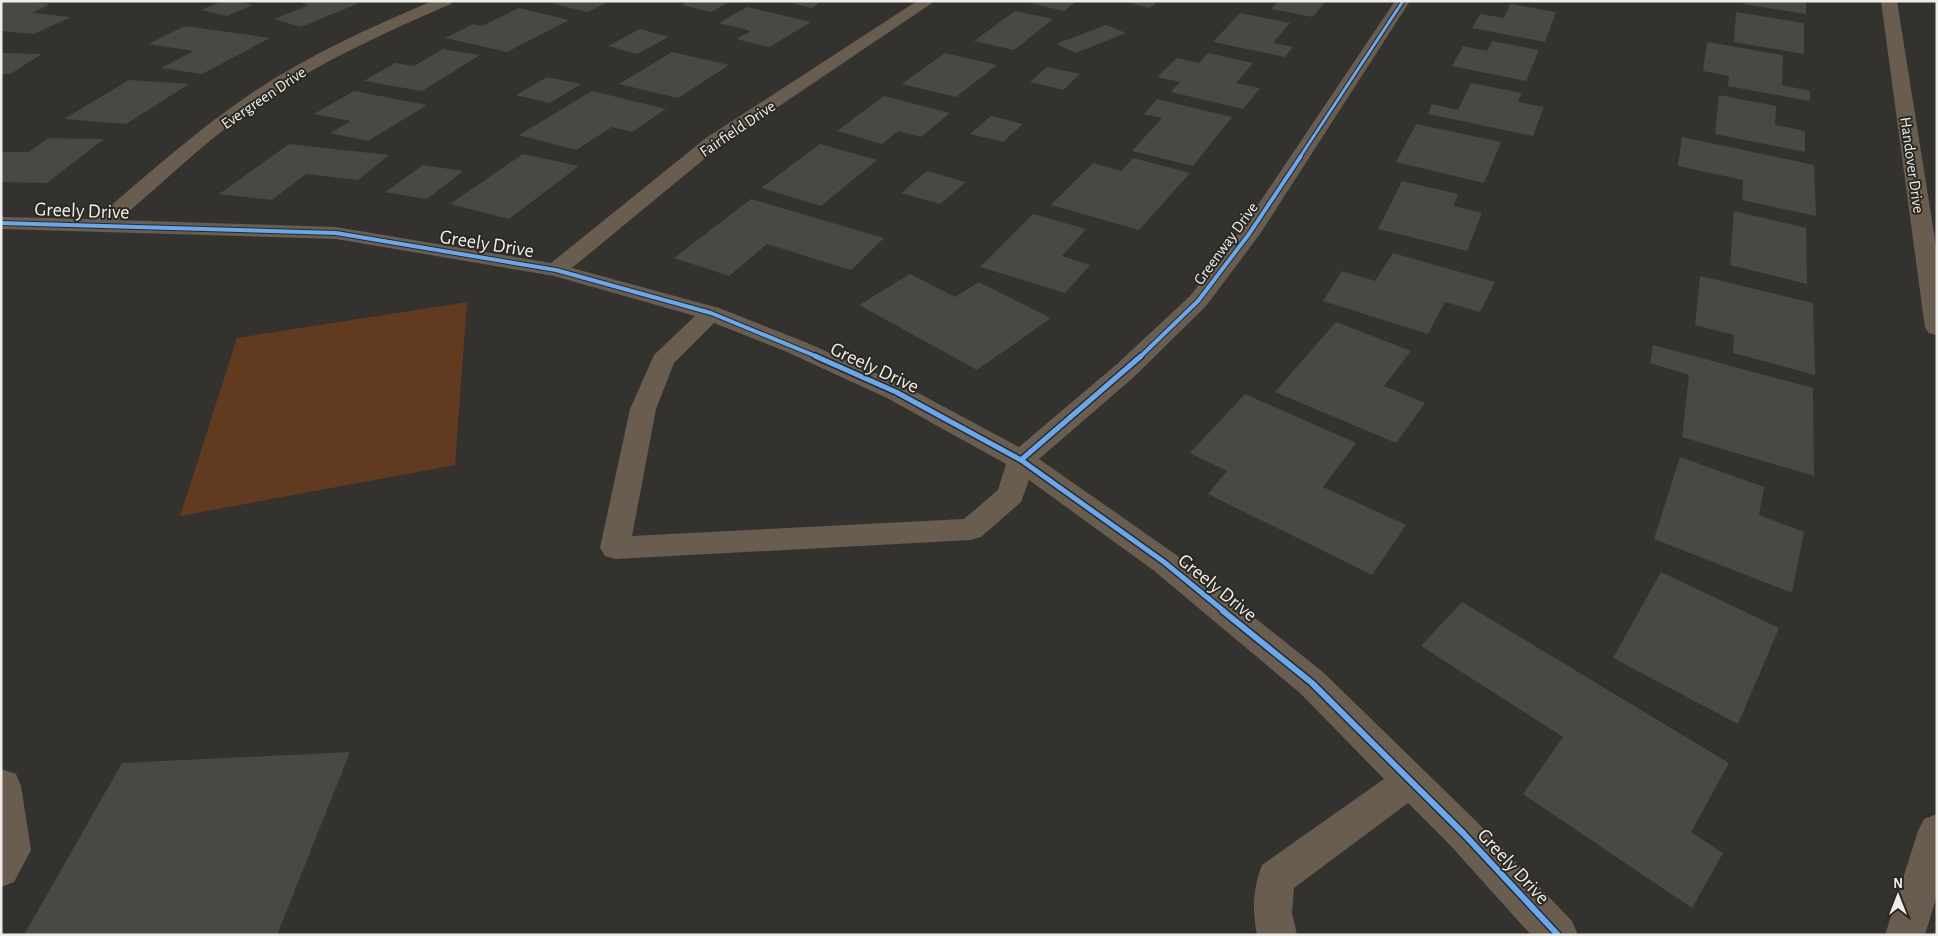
<svg xmlns="http://www.w3.org/2000/svg" width="1938" height="936" font-family="'Alegreya Sans',sans-serif">
<rect width="100%" height="100%" fill="#33322f"/>
<polygon fill="#623a1f" points="467,302 455,465 180,516 237,338"/>
<g fill="#484845">
<polygon points="1,1 33,1 31,2 50,4 32,13 71,17 34,34 1,31"/>
<polygon points="223,1 236,1 253,5 227,16 201,10"/>
<polygon points="364,1 301,27 274,19 309,5 296,1"/>
<polygon points="555,1 611,1 587,12 551,3"/>
<polygon points="688,1 731,1 711,12 681,5"/>
<polygon points="784,1 823,1 811,8"/>
<polygon points="1022,1 1077,1 1064,11"/>
<polygon points="1122,1 1158,1 1150,8"/>
<polygon points="1278,1 1326,1 1313,17 1271,9"/>
<polygon points="1743,1 1806,1 1806,14 1743,4"/>
<polygon points="1510,4 1556,12 1545,42 1472,28 1480,14 1504,18"/>
<polygon points="747,7 811,22 769,47 736,39 751,31 719,23"/>
<polygon points="519,8 569,20 507,52 445,38 473,24 482,26"/>
<polygon points="1015,11 1053,19 1014,50 974,41"/>
<polygon points="1736,12 1804,23 1804,54 1734,42"/>
<polygon points="1240,13 1290,23 1273,43 1293,47 1285,57 1213,42"/>
<polygon points="1106,25 1126,33 1076,53 1056,44"/>
<polygon points="185,26 270,38 202,74 161,68 194,51 148,44"/>
<polygon points="640,29 669,37 637,54 608,46"/>
<polygon points="1492,41 1539,50 1526,81 1452,66 1463,46 1487,51"/>
<polygon points="1707,42 1783,55 1782,85 1810,91 1810,101 1728,86 1729,76 1703,71"/>
<polygon points="443,49 480,55 422,91 364,81 395,63 414,66"/>
<polygon points="672,52 729,65 678,98 619,84"/>
<polygon points="1,53 42,54 10,74 1,74"/>
<polygon points="945,53 997,65 956,97 902,84"/>
<polygon points="1208,53 1253,63 1236,83 1260,88 1243,109 1171,92 1180,82 1157,77 1177,58 1199,63"/>
<polygon points="1047,67 1080,74 1063,90 1030,82"/>
<polygon points="547,77 581,84 550,103 516,95"/>
<polygon points="129,80 189,84 126,124 64,119"/>
<polygon points="1471,83 1522,93 1518,102 1544,107 1533,136 1428,114 1432,104 1458,110"/>
<polygon points="354,91 427,105 368,141 330,133 351,121 314,114"/>
<polygon points="592,91 666,109 632,132 612,127 576,150 519,135"/>
<polygon points="1719,95 1776,106 1775,125 1805,131 1805,152 1715,134"/>
<polygon points="884,96 950,113 921,137 898,131 882,144 837,131"/>
<polygon points="1157,99 1232,117 1193,166 1132,151 1162,118 1144,114"/>
<polygon points="991,116 1023,124 1003,142 970,134"/>
<polygon points="1416,124 1501,142 1484,183 1396,162"/>
<polygon points="1682,137 1814,165 1816,216 1742,200 1743,180 1678,166"/>
<polygon points="48,138 104,139 47,183 1,182 1,152 29,152"/>
<polygon points="289,144 389,155 358,180 306,174 272,200 219,194"/>
<polygon points="820,144 877,160 821,206 761,188"/>
<polygon points="523,154 579,166 509,219 450,204"/>
<polygon points="1133,158 1190,173 1139,230 1051,205 1093,163 1121,171"/>
<polygon points="423,165 463,171 427,199 385,192"/>
<polygon points="927,171 966,182 940,204 901,193"/>
<polygon points="1402,181 1458,194 1453,206 1482,213 1467,251 1378,229"/>
<polygon points="751,199 884,238 851,270 767,244 729,276 674,258"/>
<polygon points="1734,211 1806,228 1807,284 1730,265"/>
<polygon points="1033,214 1086,229 1062,256 1090,265 1065,293 980,267"/>
<polygon points="1393,253 1495,282 1480,312 1445,302 1428,334 1323,301 1342,271 1375,281"/>
<polygon points="910,274 955,297 979,282 1051,318 977,370 859,305"/>
<polygon points="1700,276 1813,303 1815,375 1733,353 1734,335 1695,325"/>
<polygon points="1336,322 1411,351 1384,386 1425,403 1396,443 1275,392"/>
<polygon points="1653,345 1813,388 1814,476 1682,437 1689,375 1650,363"/>
<polygon points="1245,394 1356,443 1323,487 1406,525 1372,575 1208,494 1227,471 1190,453"/>
<polygon points="1680,457 1764,487 1759,515 1804,532 1792,593 1654,539"/>
<polygon points="1661,572 1779,628 1738,724 1613,658"/>
<polygon points="1462,602 1729,763 1691,832 1723,853 1692,908 1523,794 1563,737 1421,646"/>
<polygon points="350,752 277,935 24,935 122,763"/>
</g>
<g fill="none" stroke-linecap="round" stroke-linejoin="round">
<g fill="#695d4f" fill-rule="evenodd">
<path d="M432,1H453L451,4C386,32 322,61 262,101C211,136 166,180 119,220L336,227L551,263L706,138L917,1H935L720,146L572,268L719,308L805,342L905,386L1019,447L1117,364L1190,296L1241,230L1395,1H1410L1260,234L1206,306L1135,376L1039,459L1175,554L1324,673L1476,821L1572,921L1578,935H1531L1450,845L1408,803L1294,888L1292,913L1297,935H1257C1252,911 1253,888 1262,865L1384,779L1300,693L1153,570L1029,480L1021,502L981,537L971,540L615,559L605,556L600,548L630,409L654,355L695,316L554,276L336,239L1,229V217L95,219C145,177 194,132 249,95C306,56 369,28 432,1ZM714,323L787,352L887,398L1006,464L998,490L964,519L632,536L656,409L674,363Z"/>
<polygon points="1881,1 1897,1 1937,252 1937,335 1929,333 1925,328"/>
<polygon points="1,769 16,774 21,786 31,850 14,882 1,887"/>
<polygon points="1937,814 1937,895 1925,935 1885,935 1918,831 1924,819"/>
</g>
<defs>
<polyline id="cycleway-far3" points="1300,157 1403,1"/>
<g id="cycleway-far2">
<polyline points="1,223 336,233 556,270 711,313 818,357"/>
<polyline points="1140,357 1198,301 1249,234 1301,156"/>
</g>
<g id="cycleway-far1">
<polyline points="815,356 896,392 1021,460 1164,562 1225,612"/>
<polyline points="1021,460 1141,356"/>
</g>
<polyline id="cycleway" points="1223,611 1312,683 1463,833 1558,935"/>
</defs>
<use href="#cycleway-far3" stroke="#2b2923" stroke-width="5"/>
<use href="#cycleway-far2" stroke="#2b2923" stroke-width="6"/>
<use href="#cycleway-far1" stroke="#2b2923" stroke-width="8"/>
<use href="#cycleway" stroke="#2b2923" stroke-width="9"/>
<use href="#cycleway-far3" stroke="#66a8f1" stroke-width="3"/>
<use href="#cycleway-far2" stroke="#66a8f1" stroke-width="4"/>
<use href="#cycleway-far1" stroke="#66a8f1" stroke-width="5"/>
<use href="#cycleway" stroke="#66a8f1" stroke-width="6"/>
</g>
<g text-anchor="middle" stroke-width="4" stroke-linejoin="round" paint-order="stroke">
<g font-size="16" fill="#efede9" stroke="#2b2923">
<text transform="translate(263 97) rotate(-34)" y="6">Evergreen Drive</text>
<text transform="translate(737 128) rotate(-34)" y="6">Fairfield Drive</text>
<text transform="translate(1913 165) rotate(82)" y="6">Handover Drive</text>
<text transform="translate(1225 243) rotate(-54)" y="6">Greenway Drive</text>
</g>
<g font-size="20" fill="#efede9" stroke="#2b2923">
<text transform="translate(82 210) rotate(2)" y="7">Greely Drive</text>
<text transform="translate(487 243) rotate(9)" y="7">Greely Drive</text>
<text transform="translate(875 367) rotate(25)" y="7">Greely Drive</text>
<text transform="translate(1218 587) rotate(39)" y="7">Greely Drive</text>
<text transform="translate(1514 866) rotate(47)" y="7">Greely Drive</text>
</g>
</g>
<rect width="1938" height="936" fill="none" stroke="#efede9" stroke-width="5"/>
<g transform="translate(1898 896)" stroke="#2b2923" stroke-width="4" paint-order="stroke">
<path d="M0-4L9 19L0 12L-9 19Z" fill="#efede9"/>
<text y="-8" font-size="14" font-weight="bold" text-anchor="middle" fill="#efede9">N</text>
</g>
</svg>
